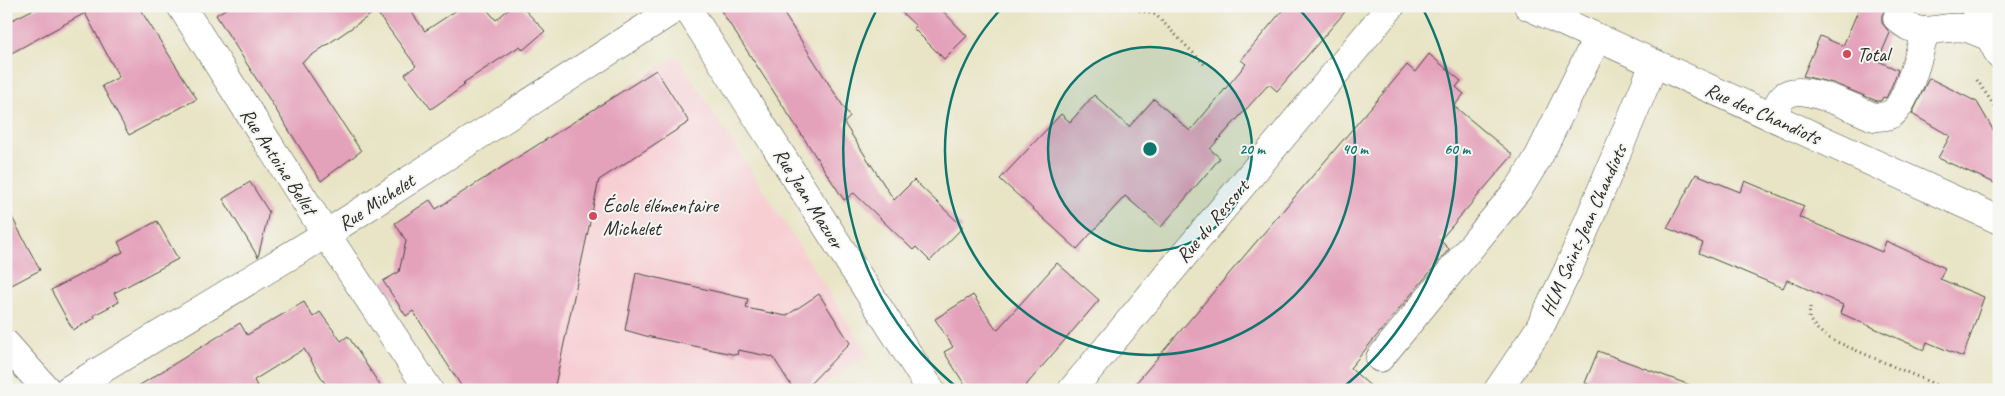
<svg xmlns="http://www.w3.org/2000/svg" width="2005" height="396" font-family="Caveat,sans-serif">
<rect width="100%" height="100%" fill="#f6f6f2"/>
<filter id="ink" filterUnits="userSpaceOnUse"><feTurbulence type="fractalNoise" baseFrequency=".02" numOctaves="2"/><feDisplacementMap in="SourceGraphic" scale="10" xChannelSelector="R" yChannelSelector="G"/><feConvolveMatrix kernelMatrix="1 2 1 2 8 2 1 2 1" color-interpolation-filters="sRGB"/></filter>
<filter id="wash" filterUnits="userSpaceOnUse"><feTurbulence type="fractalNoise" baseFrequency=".0096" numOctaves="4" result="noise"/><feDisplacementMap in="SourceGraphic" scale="20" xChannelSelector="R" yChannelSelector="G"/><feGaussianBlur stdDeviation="1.12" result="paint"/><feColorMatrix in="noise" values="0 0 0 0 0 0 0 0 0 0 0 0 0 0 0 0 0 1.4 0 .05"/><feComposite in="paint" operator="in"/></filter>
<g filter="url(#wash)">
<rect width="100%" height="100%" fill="#e8e4c5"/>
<polygon fill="#f7cfd3" points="677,56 869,355 816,390 464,390 413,311 406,316 383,281 399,271 406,241 395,223 430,200 437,209"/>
<g id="blocks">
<g fill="#e4a1ba">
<polygon points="40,6 138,6 197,99 129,135 102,86 119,77 85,13 6,56 6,23"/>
<polygon points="230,6 407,6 425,31 463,6 484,6 496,20 512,6 521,6 545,31 523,50 520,46 463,83 465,85 431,109 405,74 416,66 376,11 302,62 361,151 321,181 216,15"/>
<polygon points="718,6 779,6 850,117 844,123 894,200 914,180 963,227 930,261 916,247 913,250 854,193 844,200"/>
<polygon points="895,6 938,6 967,36 944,59 913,28 916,26"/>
<polygon points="1286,6 1350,6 1277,91 1269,84 1210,149 1220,158 1161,227 1125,196 1077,249 1000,179 1061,114 1070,122 1094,95 1129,127 1154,99 1190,131 1246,64 1241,60"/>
<polygon points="1860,6 1887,6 1882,15 1882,23 1890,33 1878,61 1898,70 1890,90 1886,98 1883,97 1881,101 1877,101 1833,83 1803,76 1820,36 1843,46"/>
<polygon points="1429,54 1461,81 1456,87 1464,94 1454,106 1513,155 1440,240 1449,249 1350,368 1375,390 1130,390 1407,65 1415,72"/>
<polygon points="656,70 689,122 599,180 554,390 464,390 413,311 406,316 383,281 399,272 406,241 395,223 430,200 436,209"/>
<polygon points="1929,78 1977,102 1999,140 1999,185 1938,158 1950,136 1912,114"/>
<polygon points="1696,174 1740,192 1745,181 1804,206 1799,217 1882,252 1886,241 1945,268 1940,279 1984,297 1963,357 1927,342 1924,350 1840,313 1843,305 1787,280 1783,288 1699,253 1703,243 1667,228"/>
<polygon points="250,182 269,212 258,257 223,199"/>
<polygon points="6,206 40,270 6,288"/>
<polygon points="157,221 178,259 114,293 119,302 94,315 95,318 73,330 51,290 123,252 118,242"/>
<polygon points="1057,263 1099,300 1022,390 968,390 944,352 953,347 935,319 973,295 997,330"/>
<polygon points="636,273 748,299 746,308 786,316 819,294 850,343 804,390 794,390 773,357 738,350 737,355 646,336 625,330"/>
<polygon points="304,302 313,317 320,312 341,341 348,336 383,390 329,390 304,349 254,380 259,390 132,390 240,323 247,335"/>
<polygon points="1598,351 1695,387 1694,390 1605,390 1585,383"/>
</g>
</g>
</g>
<g filter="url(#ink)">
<use href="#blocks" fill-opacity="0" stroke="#474742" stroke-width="1"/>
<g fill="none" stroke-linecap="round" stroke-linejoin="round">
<defs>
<g id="minor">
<polyline points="181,6 326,234 429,390"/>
<polyline points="686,6 931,390"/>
<polyline points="1528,6 1999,220"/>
<path d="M1897,18C1922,42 1937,24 1965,28C1972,29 1981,34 1988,36"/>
<path d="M1771,117C1775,111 1778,102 1783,97C1800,80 1856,110 1874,117C1881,117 1887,117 1893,113C1908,100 1920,51 1925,31"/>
<polyline points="6,344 47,390"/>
<polyline points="1380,358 1520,187 1539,156 1597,38"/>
<polyline points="68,390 326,234 679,6"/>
<polyline points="1072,390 1391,6"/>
<polyline points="1498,390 1539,329 1568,270 1654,64"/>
</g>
<polyline id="major" points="1974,6 1999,55"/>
</defs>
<use href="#minor" stroke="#474742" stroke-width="29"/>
<use href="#major" stroke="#474742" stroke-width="29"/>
<g stroke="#474742" stroke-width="3" stroke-dasharray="1 4" stroke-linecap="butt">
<polyline points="1125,6 1156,15 1204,64"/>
<polyline points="1977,80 1999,113"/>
<polyline points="1810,307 1809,319 1818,330 1830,339 1948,390"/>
</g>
<use href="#minor" stroke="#fff" stroke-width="28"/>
<use href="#major" stroke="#fff" stroke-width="28"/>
</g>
</g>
<circle cx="1150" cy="149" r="102" fill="#0f766e" fill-opacity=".12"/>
<g fill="none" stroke="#0f766e" stroke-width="2.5">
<circle cx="1150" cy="149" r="102"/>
<path d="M1297 7A205 205 0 1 1 1003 7"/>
<path d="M959 389A307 307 0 0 1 878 7M1422 7A307 307 0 0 1 1341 389"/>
</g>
<g fill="#d1495b" stroke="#f6f6f2" stroke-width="2">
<circle cx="1847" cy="54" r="5"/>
<circle cx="593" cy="216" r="5"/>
</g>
<g text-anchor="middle" stroke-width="4" stroke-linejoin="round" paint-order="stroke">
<g font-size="20" fill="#2b2b2b" stroke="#f6f6f2" text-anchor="start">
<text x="1857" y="61">Total</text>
<text x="603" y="212">École élémentaire<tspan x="603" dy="23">Michelet</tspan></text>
</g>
<g font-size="20" fill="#2b2b2b" stroke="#f6f6f2">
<text transform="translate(1763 113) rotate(24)" y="7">Rue des Chandiots</text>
<text transform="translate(279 161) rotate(57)" y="7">Rue Antoine Bellet</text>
<text transform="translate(809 198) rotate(58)" y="7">Rue Jean Mazuer</text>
<text transform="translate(376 202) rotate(-33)" y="7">Rue Michelet</text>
<text transform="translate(1212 221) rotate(-50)" y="7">Rue du Ressort</text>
<text transform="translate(1583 230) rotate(-66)" y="7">HLM Saint-Jean Chandiots</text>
</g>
</g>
<circle cx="1150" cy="149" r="8" fill="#0f766e" stroke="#f6f6f2" stroke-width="2.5"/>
<g font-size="15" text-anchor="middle" font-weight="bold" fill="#0f766e" stroke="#f6f6f2" stroke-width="4" stroke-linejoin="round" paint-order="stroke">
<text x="1252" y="154">20 m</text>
<text x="1355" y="154">40 m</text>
<text x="1457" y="154">60 m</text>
</g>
<rect width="2005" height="396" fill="none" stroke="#f6f6f2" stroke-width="25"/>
</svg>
